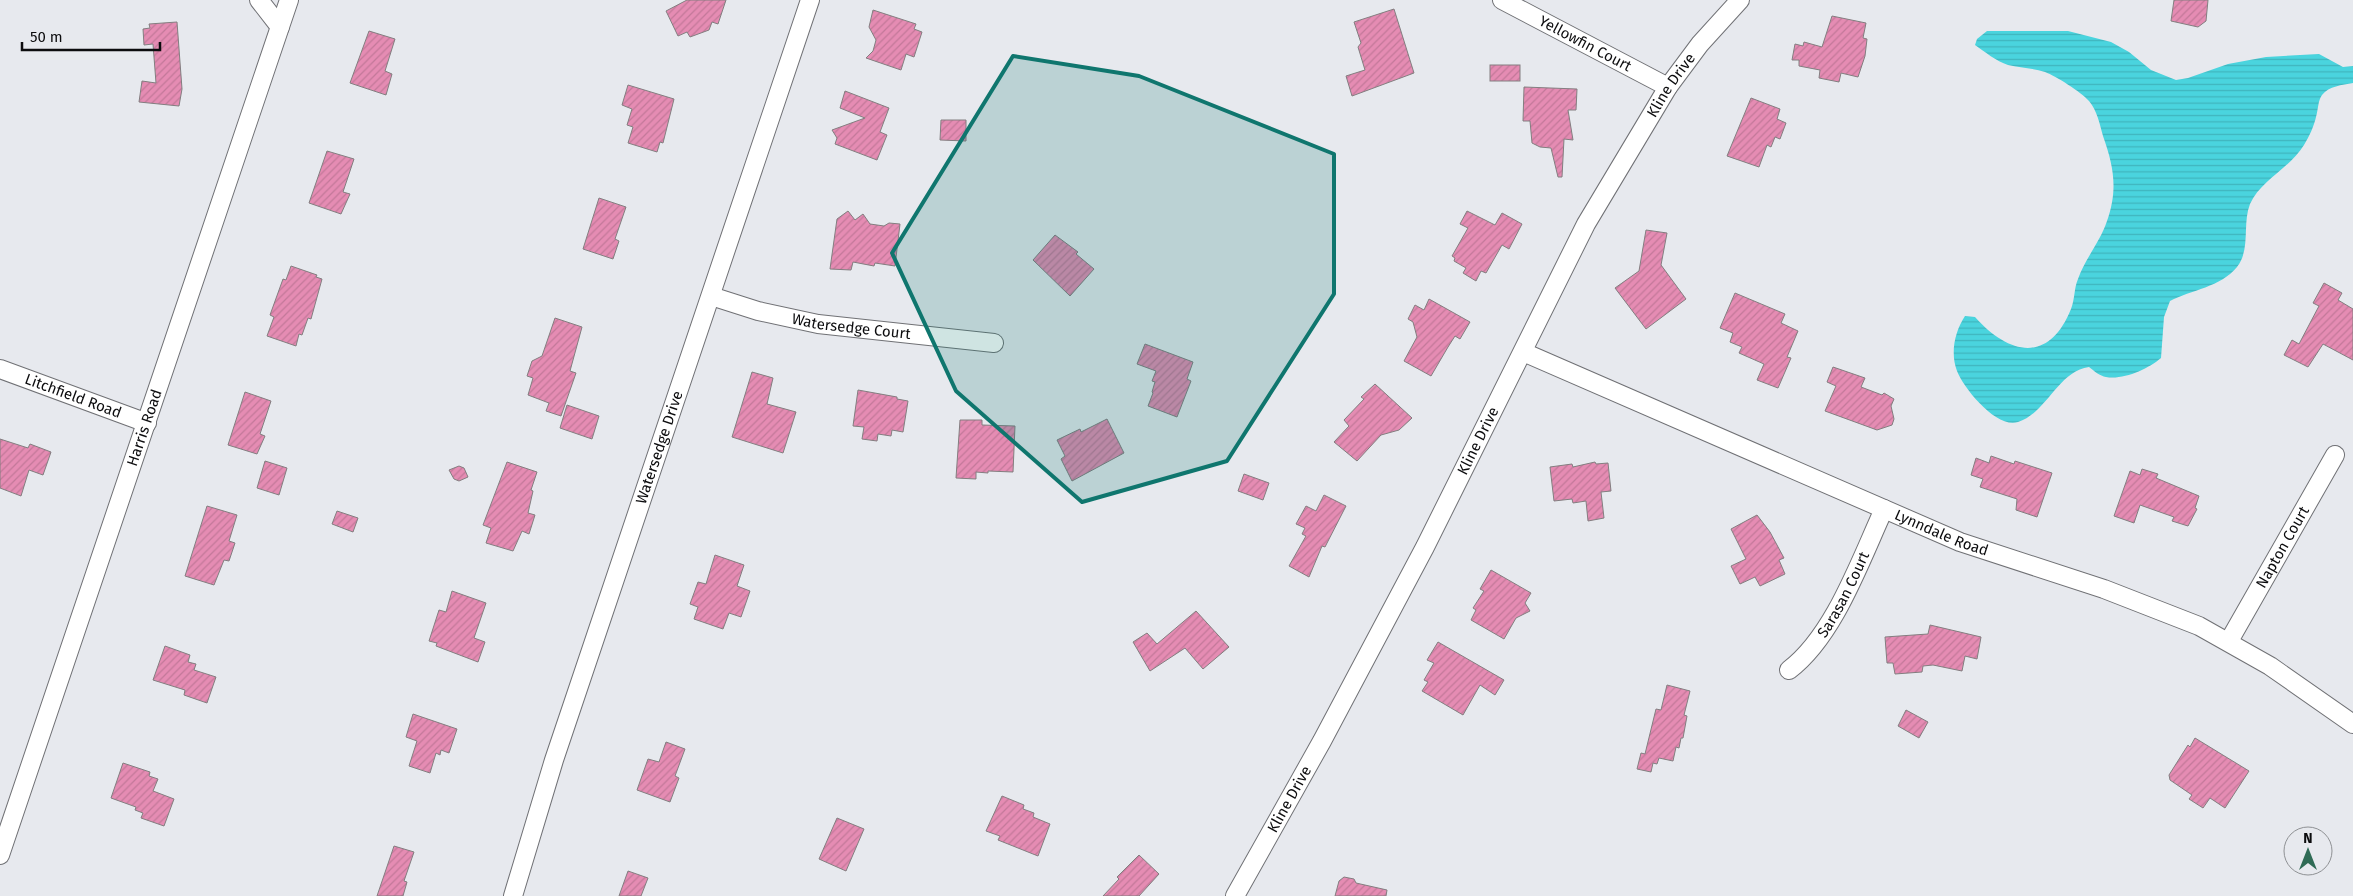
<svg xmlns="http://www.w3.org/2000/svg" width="2353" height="896" font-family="'Fira Sans',sans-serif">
<defs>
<pattern id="water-rules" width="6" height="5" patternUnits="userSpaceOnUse" patternTransform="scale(1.25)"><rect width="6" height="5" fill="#4ad4de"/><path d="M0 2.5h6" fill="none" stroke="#40b5bd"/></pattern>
<pattern id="building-hatch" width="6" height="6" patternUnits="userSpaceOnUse" patternTransform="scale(1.25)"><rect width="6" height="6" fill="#e58cb3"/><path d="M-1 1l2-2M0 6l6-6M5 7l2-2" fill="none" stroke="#c37899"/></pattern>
</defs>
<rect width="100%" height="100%" fill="#e7e9ee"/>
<path fill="url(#water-rules)" d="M1987,31H2068L2111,42L2129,52L2151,70L2176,80L2188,78L2228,64L2266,57L2319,54L2343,67L2353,66V83C2342,85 2329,86 2322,95C2318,100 2318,111 2316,117C2314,126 2309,137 2304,145C2290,168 2261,180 2250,204C2242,224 2251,249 2237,267C2221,287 2191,290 2170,301L2164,317L2161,358C2148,369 2124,380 2106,377C2100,376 2094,371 2089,367C2057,372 2047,413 2018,422C1997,429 1964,389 1957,371C1950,353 1955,331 1965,316L1975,317C2009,355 2049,364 2071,309C2075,299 2074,288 2078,279C2085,259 2100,242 2107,221C2118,190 2114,167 2103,136C2100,125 2097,110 2089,101C2081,92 2056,76 2045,72C2033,68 2020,68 2008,65C1996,61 1985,52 1975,45L1977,39Z"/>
<g fill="url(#building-hatch)" stroke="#837e80">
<polygon points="687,0 726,0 718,24 712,22 709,30 690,37 687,32 678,36 666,11"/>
<polygon points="2174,0 2208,0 2206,21 2198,27 2171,21"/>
<polygon points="1394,9 1414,73 1352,96 1346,76 1365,70 1358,47 1361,43 1354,22"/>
<polygon points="873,10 916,24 914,29 922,32 914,57 906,54 901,70 866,58 873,51 876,40 869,27"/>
<polygon points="1832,16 1866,23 1863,38 1867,39 1865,56 1858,77 1841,73 1839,82 1819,78 1820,70 1799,66 1799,60 1792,60 1795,44 1803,46 1804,42 1822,47"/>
<polygon points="177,22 182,89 179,106 139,102 142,81 156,83 153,44 144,45 143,29 150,28 149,24"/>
<polygon points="369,31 395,39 385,71 392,74 386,95 350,83"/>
<rect x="1490" y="65" width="30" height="16"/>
<polygon points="628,85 674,99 663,143 660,142 657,152 628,143 633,127 627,125 632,109 622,105"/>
<polygon points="1524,87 1577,89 1576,110 1568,110 1573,140 1564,139 1562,177 1558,177 1551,148 1540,147 1532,143 1530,121 1523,121"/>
<polygon points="845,91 889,108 880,132 887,135 877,160 835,144 837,138 832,130 865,118 840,108"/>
<polygon points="1751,98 1780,109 1777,119 1786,123 1780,139 1775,137 1771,147 1767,145 1759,167 1727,156"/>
<polygon points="941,120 966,120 966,141 940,140"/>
<polygon points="327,151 354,159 343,192 350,194 341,214 309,203"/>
<polygon points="599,198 626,207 615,239 619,241 613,259 583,249"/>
<polygon points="848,211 855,220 863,214 870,224 884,226 889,223 900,224 895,266 875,263 874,266 853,262 851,270 830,269 837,219"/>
<polygon points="1467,211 1495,225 1502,213 1522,224 1509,249 1502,245 1486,273 1481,271 1476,281 1463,273 1466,268 1454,261 1455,258 1452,256 1468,228 1460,224"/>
<polygon points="1646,230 1667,233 1661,265 1686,299 1646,329 1615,288 1639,271"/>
<polygon points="1055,235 1078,252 1076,254 1094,269 1070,296 1033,260"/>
<polygon points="291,266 317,275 316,277 322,279 311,319 308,318 302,335 299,334 296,346 267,336 274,317 270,315 283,279 286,280"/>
<polygon points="2324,283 2342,293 2338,300 2353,309 2353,360 2323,344 2308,367 2284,355 2292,340 2299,344 2319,306 2313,303"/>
<polygon points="1735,293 1785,314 1781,323 1798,331 1787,357 1791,358 1778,388 1757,380 1764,364 1739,353 1742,347 1730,342 1733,333 1720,328"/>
<polygon points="1429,299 1470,322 1460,339 1455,336 1448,347 1431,376 1404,361 1417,337 1413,322 1408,319 1415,305 1424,310"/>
<polygon points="555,318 582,327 570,371 576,373 561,416 546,411 549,403 528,395 533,378 527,376 532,361 542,356"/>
<polygon points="1145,344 1193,362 1187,379 1191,381 1177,417 1148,406 1153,393 1152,392 1155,382 1152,381 1156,371 1137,364"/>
<polygon points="1833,367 1865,378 1861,387 1882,395 1884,393 1894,399 1891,406 1894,419 1892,425 1877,430 1825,411 1836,386 1827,382"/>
<polygon points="752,372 773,378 767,404 796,412 783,453 732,437"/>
<polygon points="1375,384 1412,418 1399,430 1381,435 1357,461 1334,442 1349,426 1344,420 1364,399 1361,397"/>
<polygon points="858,390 897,397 897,399 908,401 903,432 892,430 891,436 878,434 877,441 862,439 864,427 853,426"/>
<polygon points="245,392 271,401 260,434 265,436 257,454 228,445"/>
<polygon points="567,405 599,416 592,439 560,428"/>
<polygon points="1107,419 1124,453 1072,481 1061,459 1065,456 1057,440 1080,429 1081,432"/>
<polygon points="960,420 982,420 982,425 1015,426 1013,472 988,471 988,473 976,472 976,479 956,478"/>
<polygon points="0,439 28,448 30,444 51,452 43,475 29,470 21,496 0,488"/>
<polygon points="1991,456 2014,464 2015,461 2052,473 2037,517 2016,510 2017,499 1980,487 1983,479 1971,475 1976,458 1989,463"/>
<polygon points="265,461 287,468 279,495 257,488"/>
<polygon points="507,462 537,472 531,490 533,491 528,513 535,515 529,534 522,531 513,551 486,543 491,528 483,525"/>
<polygon points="1595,462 1596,464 1608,463 1611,491 1601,492 1604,518 1588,521 1586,501 1573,503 1572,499 1554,501 1550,467 1572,464 1573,467"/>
<polygon points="459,466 464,468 468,477 459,481 454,479 449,470"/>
<polygon points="2142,469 2158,474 2156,478 2199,496 2195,508 2197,509 2188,526 2172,521 2174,517 2140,505 2134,523 2114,516 2130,471 2140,475"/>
<polygon points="1244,474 1269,483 1263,500 1238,491"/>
<polygon points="1324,495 1346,506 1325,547 1322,546 1309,577 1289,566 1306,536 1302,534 1305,528 1296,524 1306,506 1316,511"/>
<polygon points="207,506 237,515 229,541 235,543 229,561 224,560 214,585 185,576"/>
<polygon points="337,511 358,518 353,532 332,524"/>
<polygon points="1757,515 1770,532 1784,558 1779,560 1785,574 1760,586 1755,577 1740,584 1731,566 1746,559 1731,529"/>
<polygon points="715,555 744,565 737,586 750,591 741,617 729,613 723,629 694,619 698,607 690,604 698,582 706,584"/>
<polygon points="1491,570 1531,593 1525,603 1530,611 1516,618 1504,639 1471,620 1476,610 1473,608 1484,591 1480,589"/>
<polygon points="452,591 486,603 474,638 485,642 478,662 436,646 437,643 429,641 439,610 446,612"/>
<polygon points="1196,611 1229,647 1203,669 1185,648 1150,671 1133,642 1147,633 1157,644"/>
<polygon points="1930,625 1981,637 1977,659 1965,656 1962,671 1933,665 1923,666 1922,672 1895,674 1893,663 1887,663 1885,637 1928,634"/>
<polygon points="1438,642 1504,680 1495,695 1480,685 1463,715 1422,691 1428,682 1424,680 1434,663 1427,660"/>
<polygon points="165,646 190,655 188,662 196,664 194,670 216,677 207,703 184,695 185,690 153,680"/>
<polygon points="1667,685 1690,691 1684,715 1687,716 1683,738 1681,738 1679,748 1676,747 1673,761 1659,758 1657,764 1653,763 1651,772 1637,769 1641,753 1645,754 1656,709 1661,710"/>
<polygon points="1906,710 1928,722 1919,738 1898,726"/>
<polygon points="413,714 457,729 449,753 441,750 440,755 436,753 430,773 409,766 417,741 406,737"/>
<polygon points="2195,738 2249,771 2225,808 2210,798 2203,808 2189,799 2192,795 2170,780 2169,775 2188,745 2190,747"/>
<polygon points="666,742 685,749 675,776 679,778 670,802 637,790 648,759 659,762"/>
<polygon points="123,763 150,772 149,776 158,779 153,791 174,799 164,826 141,818 143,813 135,810 136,807 111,798"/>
<polygon points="1002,796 1024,805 1023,809 1034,813 1033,817 1050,824 1038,856 998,840 1000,836 986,831"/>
<polygon points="837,818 864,829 846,871 819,859"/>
<polygon points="394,846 414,852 404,881 407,882 403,896 377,896"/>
<polygon points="1139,855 1159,874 1139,896 1103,896 1119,879 1117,877"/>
<polygon points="628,871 648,878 641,896 619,896"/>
<polygon points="1344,877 1354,879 1356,883 1387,890 1386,896 1335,896 1339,881"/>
</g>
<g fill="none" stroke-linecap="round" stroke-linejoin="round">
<defs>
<g id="minor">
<polyline points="259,0 280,27"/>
<path id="s1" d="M1502,0L1668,87"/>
<path id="s2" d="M711,296L758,311L818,324L994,343"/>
<path id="s3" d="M1523,352L1960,542L2104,589L2199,626L2270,666L2353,724"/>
<path id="s4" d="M0,369L147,423"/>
<path id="s5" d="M2229,641L2335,455"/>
<path id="s6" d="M1789,670C1834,636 1860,561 1884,509"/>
<path id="s7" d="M0,855L289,0"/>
<path id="s8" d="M513,896L554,760L810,0"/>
<path id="s9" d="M1235,896L1322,741L1425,547L1586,224L1668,87L1700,44L1740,0"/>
</g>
</defs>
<use href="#minor" stroke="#707175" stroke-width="20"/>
<use href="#minor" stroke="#fff" stroke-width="18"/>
</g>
<path fill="#0f766e" fill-opacity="0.2" stroke="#0f766e" stroke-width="4" stroke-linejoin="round" d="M1013,56L1139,76L1334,154V294L1227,461L1082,502L956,391L892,253Z"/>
<g text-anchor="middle" stroke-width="4" stroke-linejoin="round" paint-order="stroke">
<g font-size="15" fill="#0c0c0e" stroke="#e7e9ee">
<text dy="5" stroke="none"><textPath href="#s1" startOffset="94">Yellowfin Court</textPath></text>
<text dy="5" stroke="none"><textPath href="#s9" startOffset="921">Kline Drive</textPath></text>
<text dy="5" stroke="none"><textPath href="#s2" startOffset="144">Watersedge Court</textPath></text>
<text dy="5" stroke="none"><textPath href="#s4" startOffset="78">Litchfield Road</textPath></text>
<text dy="5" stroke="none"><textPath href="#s7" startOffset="451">Harris Road</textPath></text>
<text dy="5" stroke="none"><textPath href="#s9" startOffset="516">Kline Drive</textPath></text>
<text dy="5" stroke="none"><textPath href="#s8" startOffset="472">Watersedge Drive</textPath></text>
<text dy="5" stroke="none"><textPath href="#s3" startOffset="456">Lynndale Road</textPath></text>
<text dy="5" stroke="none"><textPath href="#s5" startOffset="108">Napton Court</textPath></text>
<text dy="5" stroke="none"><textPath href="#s6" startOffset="94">Sarasan Court</textPath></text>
<text dy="5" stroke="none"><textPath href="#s9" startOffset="111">Kline Drive</textPath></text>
</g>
</g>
<g transform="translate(2308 851)"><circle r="24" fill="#e7e9ee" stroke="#8f9194"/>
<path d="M0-4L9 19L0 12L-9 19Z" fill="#2f6b55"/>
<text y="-8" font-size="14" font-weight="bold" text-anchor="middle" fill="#0c0c0e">N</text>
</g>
<path d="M22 42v8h138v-8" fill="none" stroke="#0c0c0e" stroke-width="2.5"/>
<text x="30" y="42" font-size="15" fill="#0c0c0e" stroke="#e7e9ee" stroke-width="4" paint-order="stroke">50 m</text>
</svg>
